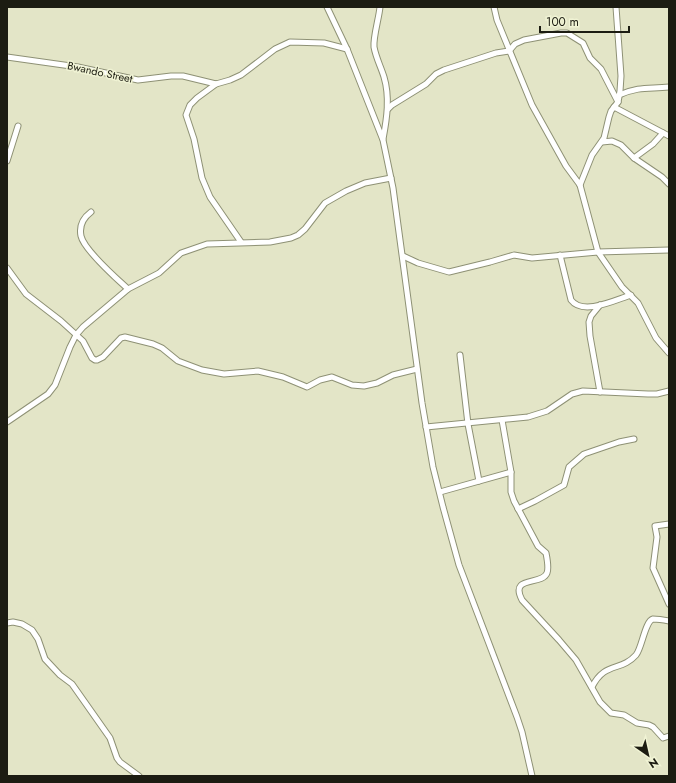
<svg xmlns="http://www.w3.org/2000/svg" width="676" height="783" font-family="Jost,sans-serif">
<rect width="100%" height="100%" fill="#e3e5c7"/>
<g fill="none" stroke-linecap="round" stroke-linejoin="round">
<defs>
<g id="street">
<polyline points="327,7 347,49 383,140 393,188 422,403 433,467 443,507 459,565 517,717 522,732 532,776"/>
<path d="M380,7C379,18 373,37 374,47C376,58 381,67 384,77C390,97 387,118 383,139"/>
<polyline points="494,7 497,20 532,105 566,166 580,185 598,252 622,287 638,303 656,338 669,353"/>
<polyline points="7,57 78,67 138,80 171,76 183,76 216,84 230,80 241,75 275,49 290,42 324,43 347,49"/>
<polyline points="216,84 197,98 190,105 186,115 194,139 202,178 210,197 241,242"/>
<path d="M619,95C640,86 648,89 669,87"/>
<polyline points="614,107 669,136"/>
<polyline points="388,109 392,105 426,84 436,74 444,70 496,53 509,51 515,44 524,40 561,33 567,33 583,43 590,58 601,69 618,102"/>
<polyline points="602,142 612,141 621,145 634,158 662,177 669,184"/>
<polyline points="634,158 653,144 663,133"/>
<polyline points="7,161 18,126"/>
<polyline points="580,185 592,155 604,138 609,117 611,111 618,102 620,91 621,76 616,7"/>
<path d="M91,212C83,218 79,226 81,236C84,250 117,279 128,289"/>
<path d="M560,255L571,300C583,316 615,300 631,295"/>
<polyline points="403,256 418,263 449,272 490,262 514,255 532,258 598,252 669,250"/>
<polyline points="7,268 26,294 61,321 83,341 92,358 95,360 97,360 103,357 121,338 125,337 153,344 162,348 178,361 202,370 224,374 258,371 283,377 307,387 320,380 332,377 352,385 364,386 377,383 393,375 417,369"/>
<polyline points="460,355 468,424 479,481"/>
<polyline points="600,392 590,336 589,322 591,316 600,305"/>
<path d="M502,420L511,472V492L514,501L538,546L546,553C547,558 549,568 547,573C542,586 509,575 522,600L559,640L576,660L600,702L611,713L624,715L637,723L649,725L653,727L663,738L669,736"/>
<polyline points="7,422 48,394 55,385 70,347 76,335 83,327 128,289 159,273 181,253 207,244 270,242 291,238 298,235 305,229 325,203 346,191 365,183 391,178"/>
<polyline points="426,427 528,417 547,411 572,394 583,391 648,394 657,394 669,391"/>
<polyline points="440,492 511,472"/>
<polyline points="518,509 535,501 564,485 569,467 584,454 619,442 634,439"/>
<polyline points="669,524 655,526 657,537 653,568 669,604"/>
<polyline points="7,623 13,622 22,624 32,630 38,639 45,659 60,675 72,684 110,738 117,758 120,762 139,776"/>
<path d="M592,687C605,661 621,672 636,655C642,648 645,621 653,619C658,619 664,620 669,621"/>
</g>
</defs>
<use href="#street" stroke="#8e9175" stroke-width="7"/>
<use href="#street" stroke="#fff" stroke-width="5"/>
</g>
<g text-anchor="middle" stroke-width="3" stroke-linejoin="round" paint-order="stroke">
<g font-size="11" fill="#1c1c12" stroke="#f0f3d4">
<text transform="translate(100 72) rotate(12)" y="4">Bwando Street</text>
</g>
</g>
<rect width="676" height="783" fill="none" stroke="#1c1c12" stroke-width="16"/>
<g transform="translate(648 755) rotate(146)" stroke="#f0f3d4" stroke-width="3" paint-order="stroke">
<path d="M0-3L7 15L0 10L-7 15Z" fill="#1c1c12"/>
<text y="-6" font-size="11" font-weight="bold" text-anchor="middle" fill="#1c1c12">N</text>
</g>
<path d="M540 26v6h89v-6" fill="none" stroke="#1c1c12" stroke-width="2"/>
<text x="546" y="26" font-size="12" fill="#1c1c12" stroke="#f0f3d4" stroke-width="3" paint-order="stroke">100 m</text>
</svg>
